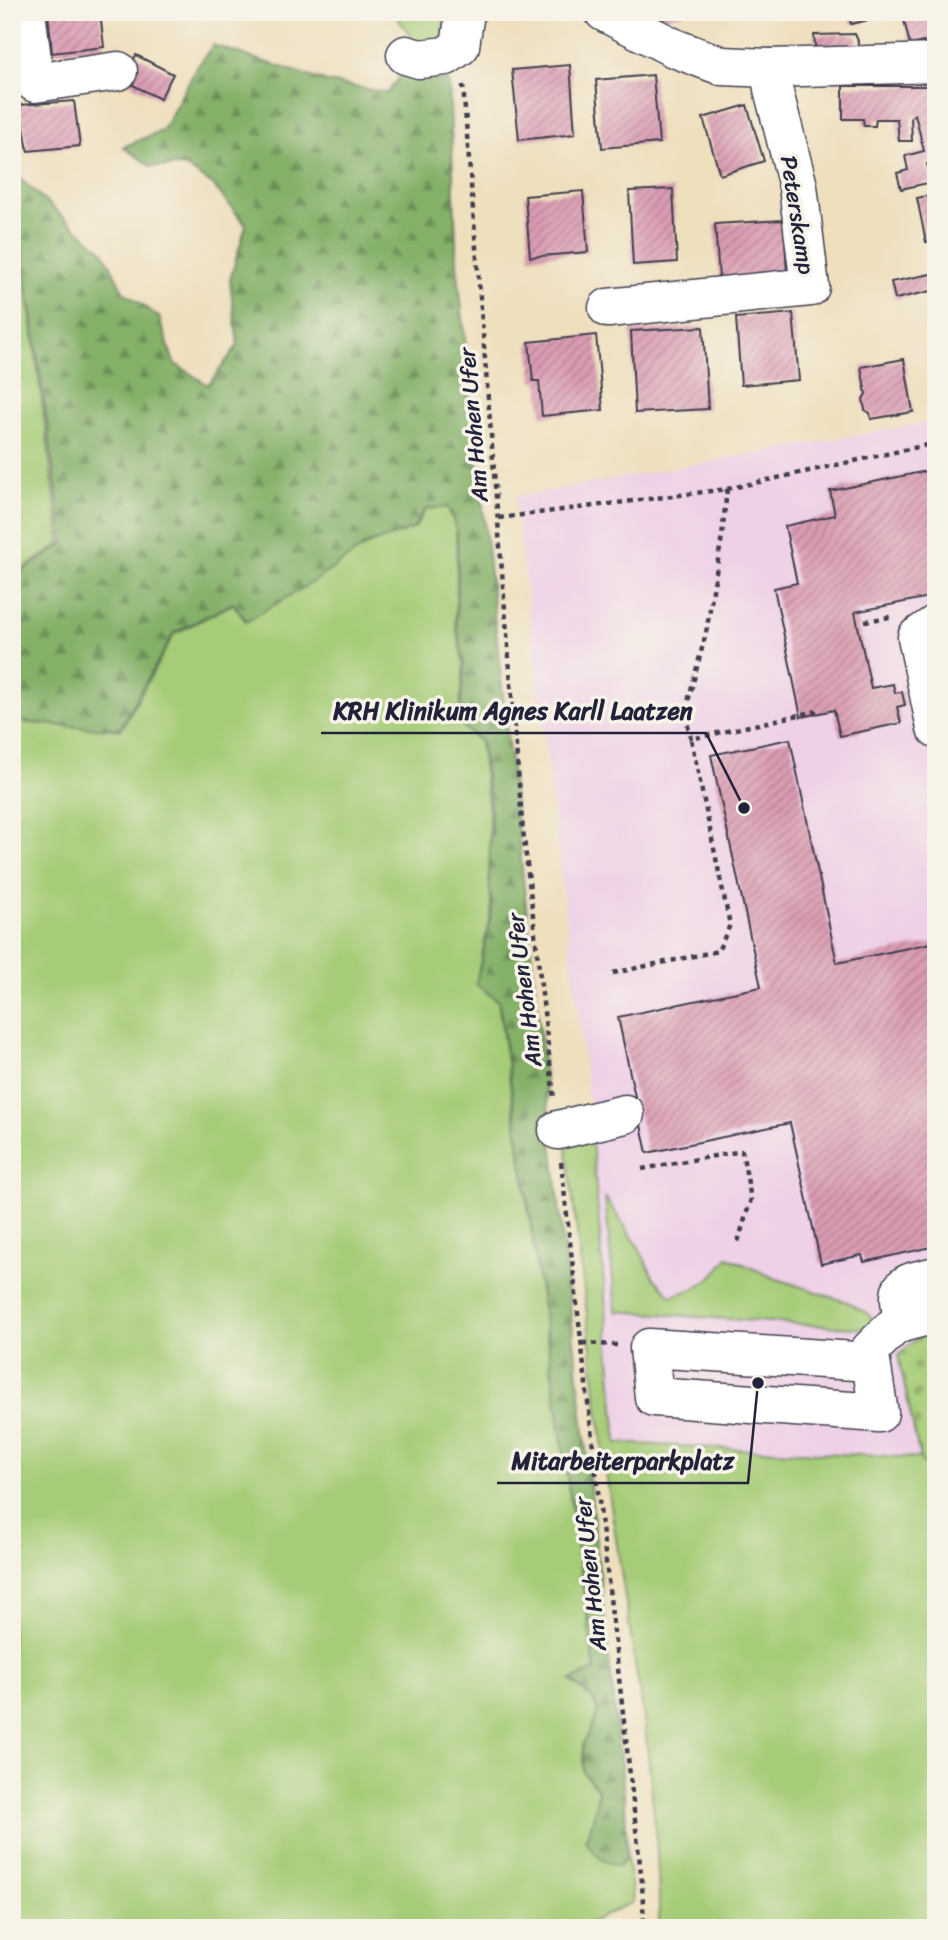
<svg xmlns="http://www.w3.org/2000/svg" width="948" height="1940" font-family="Sriracha,sans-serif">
<defs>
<pattern id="forest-firs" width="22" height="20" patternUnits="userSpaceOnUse" patternTransform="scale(1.75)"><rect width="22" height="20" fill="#84b068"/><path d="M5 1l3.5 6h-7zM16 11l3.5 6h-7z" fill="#6c8f57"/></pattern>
<pattern id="cemetery-stones" width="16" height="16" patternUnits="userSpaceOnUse" patternTransform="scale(1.75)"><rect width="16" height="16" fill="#a6cc77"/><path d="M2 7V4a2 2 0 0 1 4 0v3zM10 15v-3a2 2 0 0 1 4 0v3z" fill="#8faf68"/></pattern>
<pattern id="building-hatch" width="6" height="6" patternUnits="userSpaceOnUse" patternTransform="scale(1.75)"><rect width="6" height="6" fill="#db9cb3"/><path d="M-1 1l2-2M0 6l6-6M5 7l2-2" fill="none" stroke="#b17f93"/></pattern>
</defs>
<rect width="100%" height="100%" fill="#f7f3e8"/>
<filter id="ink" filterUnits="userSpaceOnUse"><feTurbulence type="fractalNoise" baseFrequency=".0143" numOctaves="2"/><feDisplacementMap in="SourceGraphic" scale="14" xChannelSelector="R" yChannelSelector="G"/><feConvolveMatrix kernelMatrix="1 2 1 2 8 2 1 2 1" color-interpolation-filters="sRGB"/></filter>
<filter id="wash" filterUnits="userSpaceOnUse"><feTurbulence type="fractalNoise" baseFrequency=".00686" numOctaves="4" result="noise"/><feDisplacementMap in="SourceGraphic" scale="28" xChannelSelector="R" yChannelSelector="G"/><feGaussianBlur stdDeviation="1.57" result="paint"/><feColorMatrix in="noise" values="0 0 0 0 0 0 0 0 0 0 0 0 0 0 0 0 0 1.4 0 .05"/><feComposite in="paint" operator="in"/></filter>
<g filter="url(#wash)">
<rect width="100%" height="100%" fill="#eedfbd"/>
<polygon fill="#eed0e7" points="936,421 936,1330 898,1356 920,1458 618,1442 591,1119 515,497"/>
<g fill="#a6cc77" stroke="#647759" stroke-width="2">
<polygon points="393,12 443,12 446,43 419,47"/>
<polygon points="12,178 61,544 12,576"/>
<polygon points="448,507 456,530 457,580 455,620 464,667 460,704 463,727 480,742 489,811 491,912 476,984 498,1001 595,1670 571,1681 594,1700 598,1714 583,1746 583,1772 599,1791 592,1824 586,1840 619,1866 627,1857 633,1902 579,1928 12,1928 12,721 121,730 174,634 233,604 246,622 371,543 415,528 426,509"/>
<path d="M591,1128L617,1443L920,1458L936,1483V1928H659C660,1876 655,1824 650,1772C646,1739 644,1707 637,1676L606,1473L565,1134Z"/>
<path d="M605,1197L638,1246L654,1278L671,1296C702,1288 710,1282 728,1257L774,1278L847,1302L867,1313L882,1330L616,1311Z"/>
</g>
<path fill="url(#forest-firs)" stroke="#536952" stroke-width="2" d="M213,45L327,82L388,93L400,75L449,81L457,264L504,706L625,1803L627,1857L619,1866C602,1862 595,1855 585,1840L592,1824L599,1791L583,1772V1745L598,1714L594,1700L571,1680L595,1670L499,1001L476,984L492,911L489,879L491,812L481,741L463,727L461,702L464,666L456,621L458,576L457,532L448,507L425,509L413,529L368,544L316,580L247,621L233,603L174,633L120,728H89L12,721V578L64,544L12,172L104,252L123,291L159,317L174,363L208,385L238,345L230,280L246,225L214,186L185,166L152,167L123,147L163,130L195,70Z"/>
<polygon fill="url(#cemetery-stones)" stroke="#647759" stroke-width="2" points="936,1330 936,1482 920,1458 898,1355 923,1333"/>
<g id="blocks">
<g fill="url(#building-hatch)">
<polygon points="48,12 100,12 104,47 52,53"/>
<polygon points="660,12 685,12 685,13 661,19"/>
<polygon points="848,12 885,12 886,16 851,24"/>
<polygon points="902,12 936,12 936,39 910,45"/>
<polygon points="855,34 858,41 857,52 816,55 814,35"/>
<polygon points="136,55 173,74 160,99 123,80"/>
<polygon points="570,65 575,134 519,140 512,70"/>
<polygon points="653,75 659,143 602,148 596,80"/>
<polygon points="927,80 936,80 936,162 927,164 932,182 901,189 897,173 908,170 905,156 924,151 915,114 911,117 912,141 899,141 897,119 876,119 875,126 864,126 863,119 843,119 843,86 927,86"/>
<polygon points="74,101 80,146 28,151 20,105"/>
<polygon points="747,105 764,161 720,175 703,118"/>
<polygon points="673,189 677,262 633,265 629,191"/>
<polygon points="583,191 588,252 530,257 525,196"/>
<polygon points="936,194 936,240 926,242 917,198"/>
<polygon points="784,220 787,275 719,278 715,224"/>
<polygon points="936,273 936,290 895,299 891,282"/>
<polygon points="793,313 799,380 741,385 736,318"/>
<polygon points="703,327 708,409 635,413 631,331"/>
<polygon points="596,335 603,410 542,416 539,381 533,381 529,342"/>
<polygon points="904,359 913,412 871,419 870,413 865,410 863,399 866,394 861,367"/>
<polygon points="936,469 936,589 933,589 934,596 855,612 871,688 893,684 895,693 902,692 905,705 897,707 901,723 840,736 834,710 801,717 774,588 797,583 785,526 835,515 830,491"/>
<polygon points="790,739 837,963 936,942 936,1246 864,1262 862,1255 821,1264 790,1123 647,1153 618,1017 761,987 711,755"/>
</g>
</g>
</g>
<g filter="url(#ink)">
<use href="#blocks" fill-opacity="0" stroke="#413e4e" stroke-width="2"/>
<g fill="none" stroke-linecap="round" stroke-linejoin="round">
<defs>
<g id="minor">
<polyline points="26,12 35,83 118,71"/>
<polyline points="604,12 674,48 722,66 770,68 936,63"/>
<polyline points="406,55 419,59 446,56 460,46 465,12"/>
<polyline points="608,308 810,287 798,186 773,89 770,68"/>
<polyline points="936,624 917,637 936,728"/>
<polyline points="558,1130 625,1114"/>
<path d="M904,1322C895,1284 899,1284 936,1276"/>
<polyline points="871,1362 879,1413 654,1397 649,1348 871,1362 870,1350 893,1327 904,1322 936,1314"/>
</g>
</defs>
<use href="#minor" stroke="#413e4e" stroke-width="41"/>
<g stroke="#413e4e" stroke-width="4.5" stroke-dasharray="5 5" stroke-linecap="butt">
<polyline points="463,85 522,821 554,1098"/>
<polyline points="727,489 722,536 706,633 685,713 691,739 817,711"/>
<polyline points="499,518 727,489 936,443"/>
<polyline points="865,621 890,617"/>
<polyline points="613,973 718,951 730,925 691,739"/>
<polyline points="561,1162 642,1882 644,1928"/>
<polyline points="642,1169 742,1151 751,1199 737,1245"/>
<polyline points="582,1343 617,1345"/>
<polyline points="609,1928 645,1927"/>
</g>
<use href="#minor" stroke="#fff" stroke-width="38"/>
</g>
</g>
<g text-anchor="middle" stroke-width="7" stroke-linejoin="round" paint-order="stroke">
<g font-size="23" fill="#22223b" stroke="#f7f3e8">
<text transform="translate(798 215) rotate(81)" y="8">Peterskamp</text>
<text transform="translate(473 425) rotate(-95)" y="8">Am Hohen Ufer</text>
<text transform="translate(524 990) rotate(-97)" y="8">Am Hohen Ufer</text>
<text transform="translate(590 1574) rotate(-96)" y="8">Am Hohen Ufer</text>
</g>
</g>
<path fill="none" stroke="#22223b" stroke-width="2.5" d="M744 808L706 733H321M758 1383L748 1483H497"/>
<g fill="#22223b" stroke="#f7f3e8" stroke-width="2.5">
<circle cx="744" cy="808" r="7"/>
<circle cx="758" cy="1383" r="7"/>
</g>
<g font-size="24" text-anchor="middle" font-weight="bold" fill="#22223b" stroke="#f7f3e8" stroke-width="7" stroke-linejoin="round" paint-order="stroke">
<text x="513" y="719">KRH Klinikum Agnes Karll Laatzen</text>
<text x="623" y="1469">Mitarbeiterparkplatz</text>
</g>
<rect width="948" height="1940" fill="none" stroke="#f7f3e8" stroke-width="42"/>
</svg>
